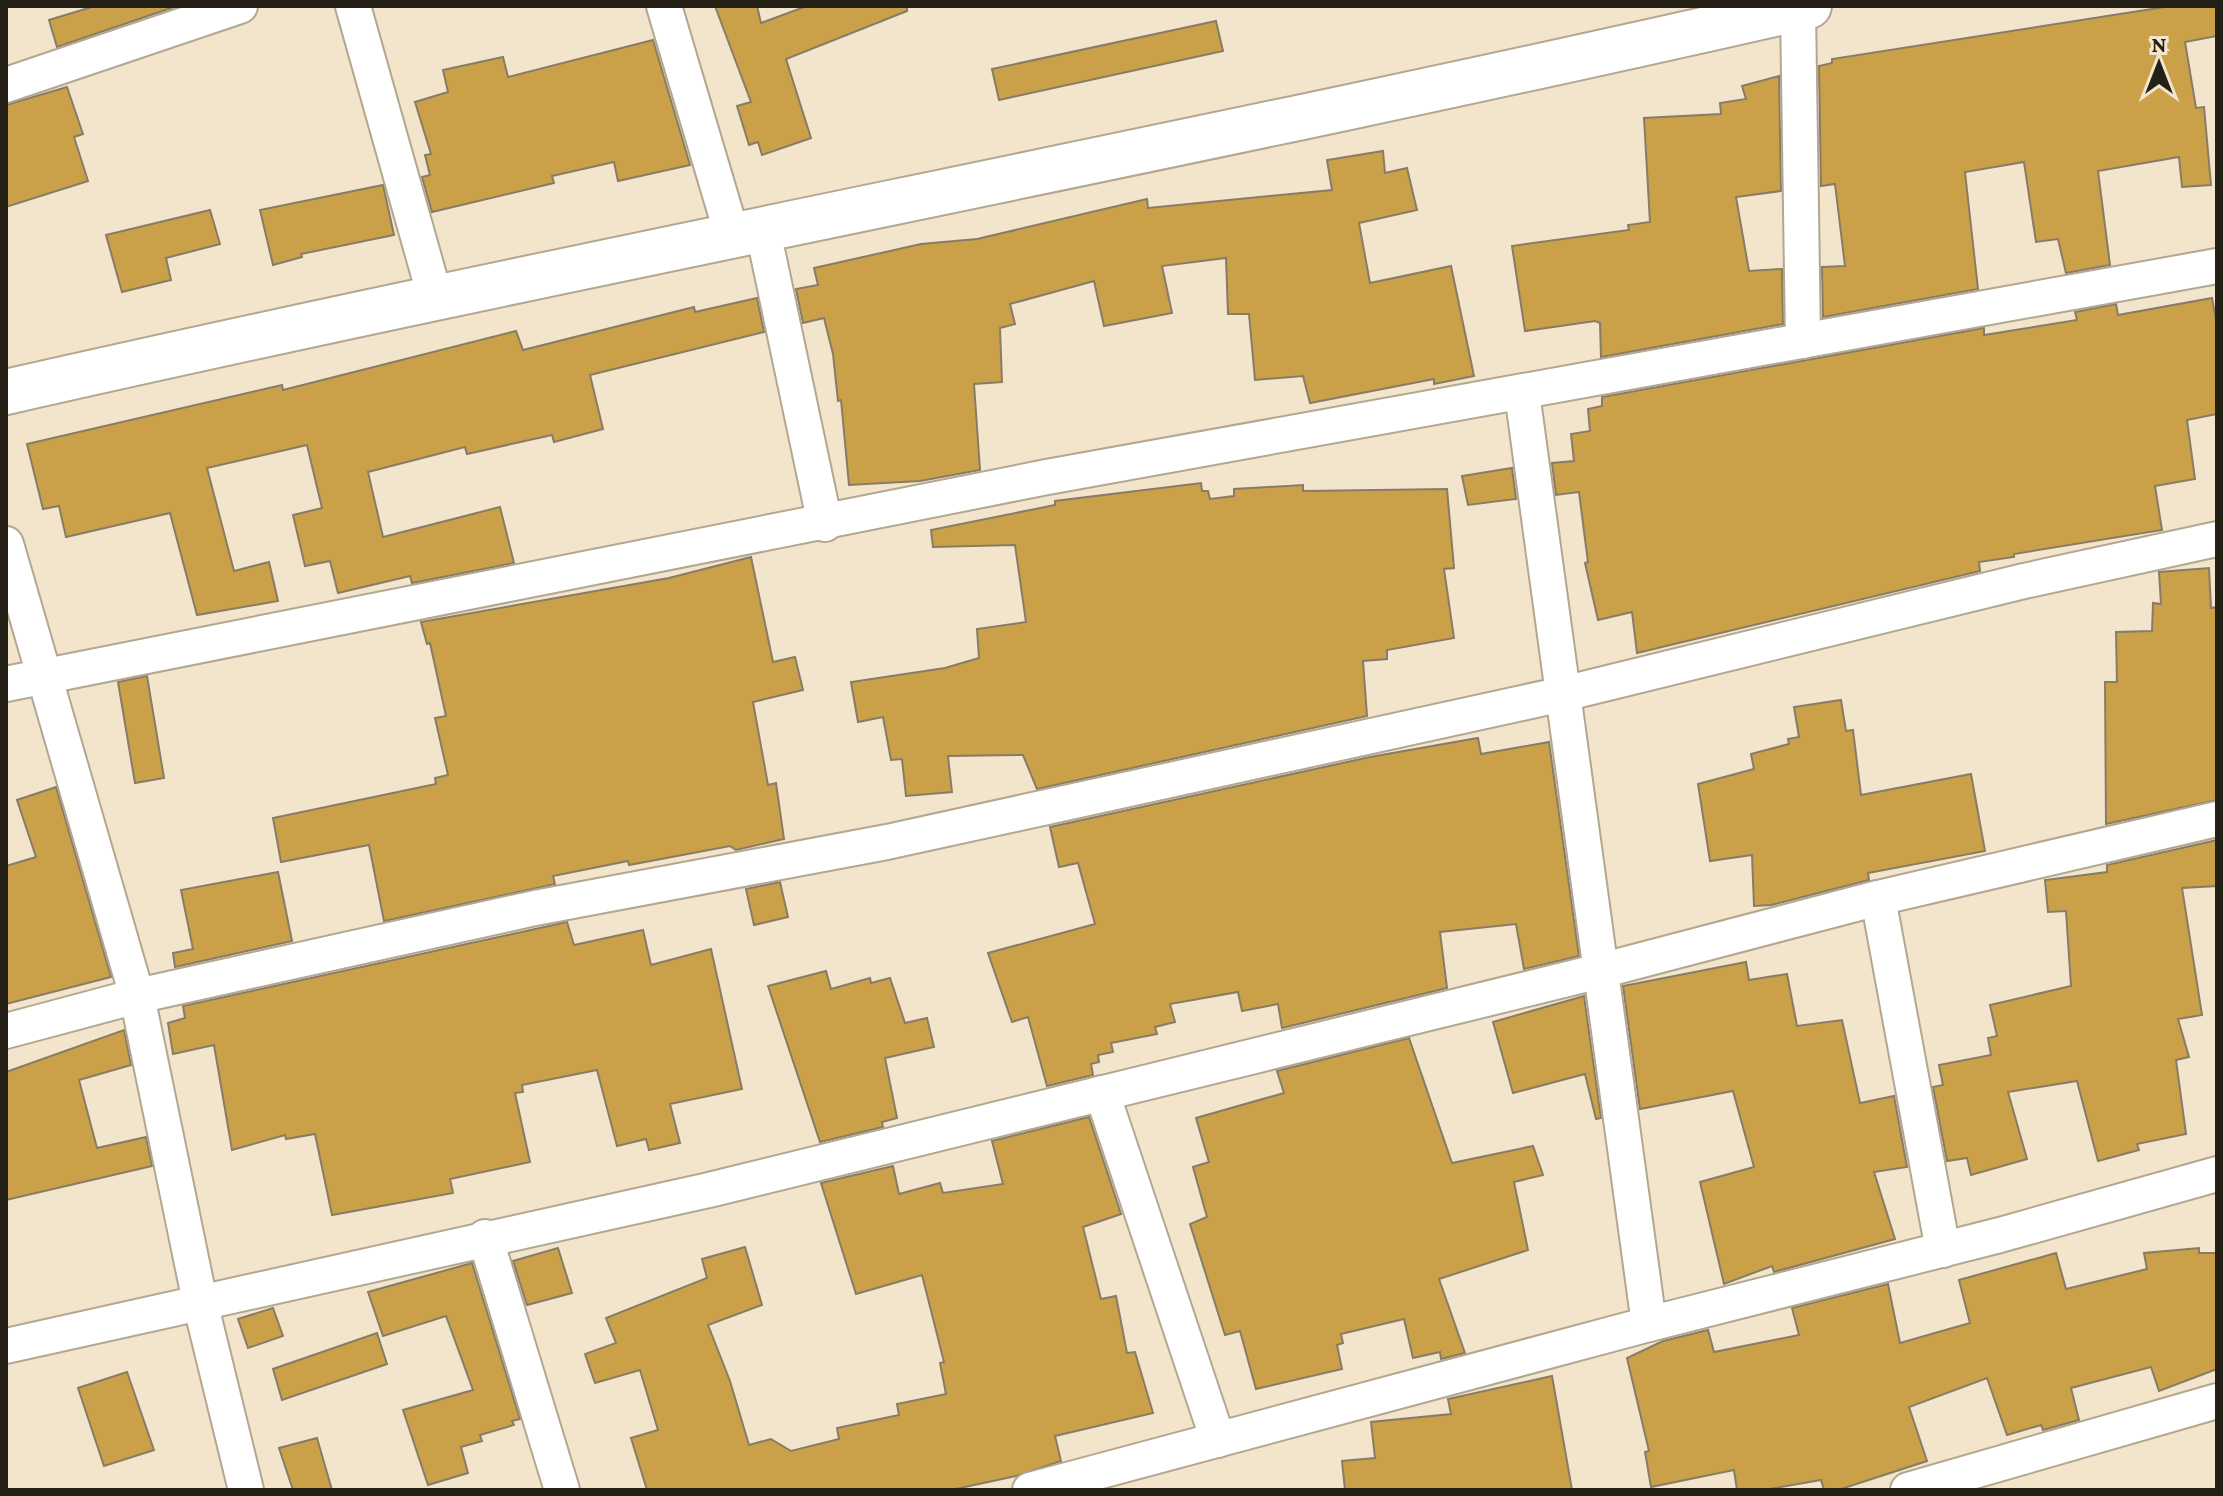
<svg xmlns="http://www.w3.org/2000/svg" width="2223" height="1496" font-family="'Crimson Pro',serif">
<rect width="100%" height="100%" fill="#f2e5cc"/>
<g fill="#caa148" stroke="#887c66" stroke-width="2">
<polygon points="95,6 177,6 57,47 49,20"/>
<polygon points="715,6 757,6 761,23 807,6 907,6 907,11 786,59 811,138 762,155 758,142 749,145 737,106 751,102"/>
<polygon points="2171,6 2217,6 2217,36 2185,42 2196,108 2204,107 2211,185 2182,187 2179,157 2098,171 2110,265 2066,273 2058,239 2036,242 2024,162 1965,172 1978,289 1823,317 1822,267 1845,266 1835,184 1821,186 1819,66 1832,63 1832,59"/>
<polygon points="1216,21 1223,51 999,100 992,69"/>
<polygon points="653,40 690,165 618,181 614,162 552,176 554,183 432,212 422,177 430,175 425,155 431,154 415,102 448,92 443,70 503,57 508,77"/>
<polygon points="1779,76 1781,191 1736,197 1749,271 1782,269 1783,324 1601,357 1600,323 1595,321 1525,331 1512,246 1629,230 1628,225 1650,222 1644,118 1721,114 1720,103 1746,99 1742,86"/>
<polygon points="67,87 83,134 74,137 88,181 6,207 6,105"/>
<polygon points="1383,151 1385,173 1407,168 1417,210 1359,223 1370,283 1451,266 1474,376 1434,384 1434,379 1310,403 1303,376 1255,380 1249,314 1228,314 1226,258 1162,266 1172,313 1104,326 1094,281 1010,304 1015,324 1000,328 1002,382 974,384 980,470 920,481 849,485 841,400 838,401 833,354 824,318 803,323 796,289 818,285 814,268 921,244 977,239 1147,199 1148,208 1332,190 1327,160"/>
<polygon points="383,185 394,235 301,254 302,257 273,265 260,210"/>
<polygon points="210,210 220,244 166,258 171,280 122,292 106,235"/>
<polygon points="757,298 764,332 590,375 603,429 554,442 552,435 467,454 465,447 368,472 383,537 500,507 514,563 412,583 410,576 338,593 330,561 305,566 293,515 322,508 307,445 207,468 234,571 269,562 278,601 197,615 170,513 66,537 59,506 43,509 27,444 282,385 283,390 516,331 523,350 694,307 695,312"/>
<polygon points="2212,298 2217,325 2217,414 2187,420 2195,479 2155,486 2162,530 2014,554 2014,557 1979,562 1980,571 1637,653 1632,612 1598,620 1585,563 1588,562 1579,492 1556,495 1552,463 1574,461 1571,434 1590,431 1588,409 1602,406 1602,397 1984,328 1984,335 2077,320 2075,312 2116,304 2118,315"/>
<polygon points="1512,468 1516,499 1468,505 1462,476"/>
<polygon points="1201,483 1202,491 1208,491 1210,499 1234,496 1234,489 1303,485 1303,491 1447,489 1454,568 1444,569 1454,638 1387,650 1387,659 1363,661 1367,716 1037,789 1023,755 948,756 952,792 906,796 902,759 891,760 883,717 858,722 851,682 945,668 979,658 977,629 1026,622 1015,545 933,547 931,530 1055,505 1055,501"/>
<polygon points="751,557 773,662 795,657 803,690 753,702 768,785 776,783 784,839 736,850 730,846 629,865 628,861 553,876 555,884 384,921 369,845 281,862 273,818 436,784 435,778 448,775 435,718 446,716 430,643 427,644 421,622 669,578"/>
<polygon points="2209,568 2211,608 2217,607 2217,800 2106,824 2105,682 2117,682 2116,632 2152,631 2153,603 2161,604 2159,572"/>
<polygon points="147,676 164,778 135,783 118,682"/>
<polygon points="1841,700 1846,731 1853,730 1861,795 1971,774 1985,851 1868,873 1869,880 1771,905 1754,906 1752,855 1710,861 1698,784 1754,769 1751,754 1789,744 1788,739 1799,737 1794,707"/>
<polygon points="1478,738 1481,754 1549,742 1579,956 1524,969 1516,924 1440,932 1447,988 1282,1028 1278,1004 1242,1011 1238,992 1170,1004 1175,1022 1155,1027 1157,1034 1111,1043 1113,1052 1098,1055 1099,1062 1091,1064 1093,1075 1047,1086 1028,1017 1012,1022 988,953 1095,924 1078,863 1059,867 1050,827 1370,757"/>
<polygon points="56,787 111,977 6,1004 6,866 36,857 17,800"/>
<polygon points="2217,840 2217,886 2182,888 2202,1015 2178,1019 2189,1057 2176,1060 2186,1134 2137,1144 2139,1150 2098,1161 2077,1081 2008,1092 2027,1159 1971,1175 1967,1158 1947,1161 1933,1087 1943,1085 1939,1065 1991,1055 1988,1038 1997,1036 1990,1005 2071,986 2066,911 2048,912 2045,880 2107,872 2107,865"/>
<polygon points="278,872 292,941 175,967 173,953 193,949 181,890"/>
<polygon points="780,882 788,917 754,925 746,889"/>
<polygon points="567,922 574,945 643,930 651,965 711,949 742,1089 670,1104 680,1143 649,1150 646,1139 617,1146 597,1070 522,1085 523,1092 515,1093 530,1162 450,1179 453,1193 332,1215 315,1134 286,1139 285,1135 232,1150 214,1045 173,1054 168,1023 185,1018 183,1006"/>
<polygon points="1746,962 1749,980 1787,974 1797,1026 1842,1020 1860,1103 1894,1096 1907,1167 1874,1172 1895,1239 1774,1272 1772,1266 1724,1284 1700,1182 1754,1167 1733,1091 1640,1109 1623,986"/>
<polygon points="826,971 831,989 870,978 871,983 890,978 905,1023 927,1018 934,1047 885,1058 897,1118 882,1122 883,1127 820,1142 768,986"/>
<polygon points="1584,996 1601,1118 1596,1119 1585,1074 1513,1093 1493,1022"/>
<polygon points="124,1030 131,1065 79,1080 97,1148 146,1137 152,1166 6,1200 6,1072"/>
<polygon points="1409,1038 1452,1163 1533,1146 1543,1175 1514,1182 1528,1250 1439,1279 1465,1353 1441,1359 1440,1352 1413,1358 1404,1319 1341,1334 1343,1343 1337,1345 1342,1369 1256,1389 1240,1331 1225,1335 1190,1224 1207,1217 1193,1167 1209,1162 1196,1118 1284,1093 1277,1071"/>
<polygon points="1089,1117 1121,1214 1083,1227 1101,1299 1116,1296 1127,1353 1135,1352 1153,1413 1055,1436 1061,1461 1016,1476 951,1490 647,1490 631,1438 658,1430 640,1370 595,1383 585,1354 616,1343 606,1318 707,1278 702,1259 745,1247 762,1305 708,1325 730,1381 749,1445 771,1439 791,1451 839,1439 837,1428 899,1415 897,1404 946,1394 940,1363 944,1362 922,1275 856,1294 821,1183 893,1166 899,1194 940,1183 943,1193 1003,1184 992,1141"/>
<polygon points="558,1248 572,1293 527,1305 513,1261"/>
<polygon points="2199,1248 2199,1253 2217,1253 2217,1369 2159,1391 2151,1367 2071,1388 2079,1420 2043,1430 2041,1425 2007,1435 1987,1378 1909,1407 1927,1461 1838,1490 1824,1490 1821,1480 1764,1490 1737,1490 1734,1470 1651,1487 1645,1452 1649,1451 1627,1358 1663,1341 1708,1330 1714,1352 1799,1335 1792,1308 1888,1284 1900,1343 1970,1323 1959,1280 2056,1253 2066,1289 2147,1269 2144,1253"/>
<polygon points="472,1263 520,1419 512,1421 514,1425 480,1435 482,1441 461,1447 468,1473 428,1485 403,1410 473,1390 446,1316 383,1336 368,1292"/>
<polygon points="273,1308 283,1336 248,1348 238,1319"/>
<polygon points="377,1333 387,1364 282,1400 273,1369"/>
<polygon points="127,1372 154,1450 104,1466 78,1388"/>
<polygon points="1552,1376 1572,1490 1345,1490 1342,1461 1375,1458 1371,1422 1451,1414 1448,1399"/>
<polygon points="317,1438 332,1490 293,1490 279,1448"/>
</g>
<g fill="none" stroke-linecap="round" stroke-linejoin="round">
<defs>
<g id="street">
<polyline points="353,6 435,297"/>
<polyline points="664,6 733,238"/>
<polyline points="1798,9 1803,341"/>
<polyline points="6,85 240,6"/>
<polyline points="763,231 825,524"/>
<polyline points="1522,393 1649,1324"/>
<polyline points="6,544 137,996 200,1302 246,1490"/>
<polyline points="6,684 1047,477 2217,266"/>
<polyline points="1878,898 1943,1250"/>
<polyline points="6,1031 137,996 535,908 887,842 1563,694 2024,581 2217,539"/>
<polyline points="1102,1093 1218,1440"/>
<polyline points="485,1237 562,1490"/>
<polyline points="6,1346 709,1190 1600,971 1878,898 2217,819"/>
<polyline points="1030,1490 1649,1324 2000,1235 2217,1174"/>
<polyline points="1908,1490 2217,1401"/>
</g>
<path id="secondary" d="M6,392C605,256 1210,143 1809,6"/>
</defs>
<use href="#street" stroke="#b3a790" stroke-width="38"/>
<use href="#secondary" stroke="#b3a790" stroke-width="48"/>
<use href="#street" stroke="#fff" stroke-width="34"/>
<use href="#secondary" stroke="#fff" stroke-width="44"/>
</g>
<rect width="2223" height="1496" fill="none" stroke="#242016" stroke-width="16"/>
<g transform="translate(2159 64)" stroke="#f2e5cc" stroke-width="6" paint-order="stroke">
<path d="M0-6L14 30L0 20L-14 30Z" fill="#242016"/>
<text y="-12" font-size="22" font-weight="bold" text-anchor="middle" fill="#242016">N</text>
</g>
</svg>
